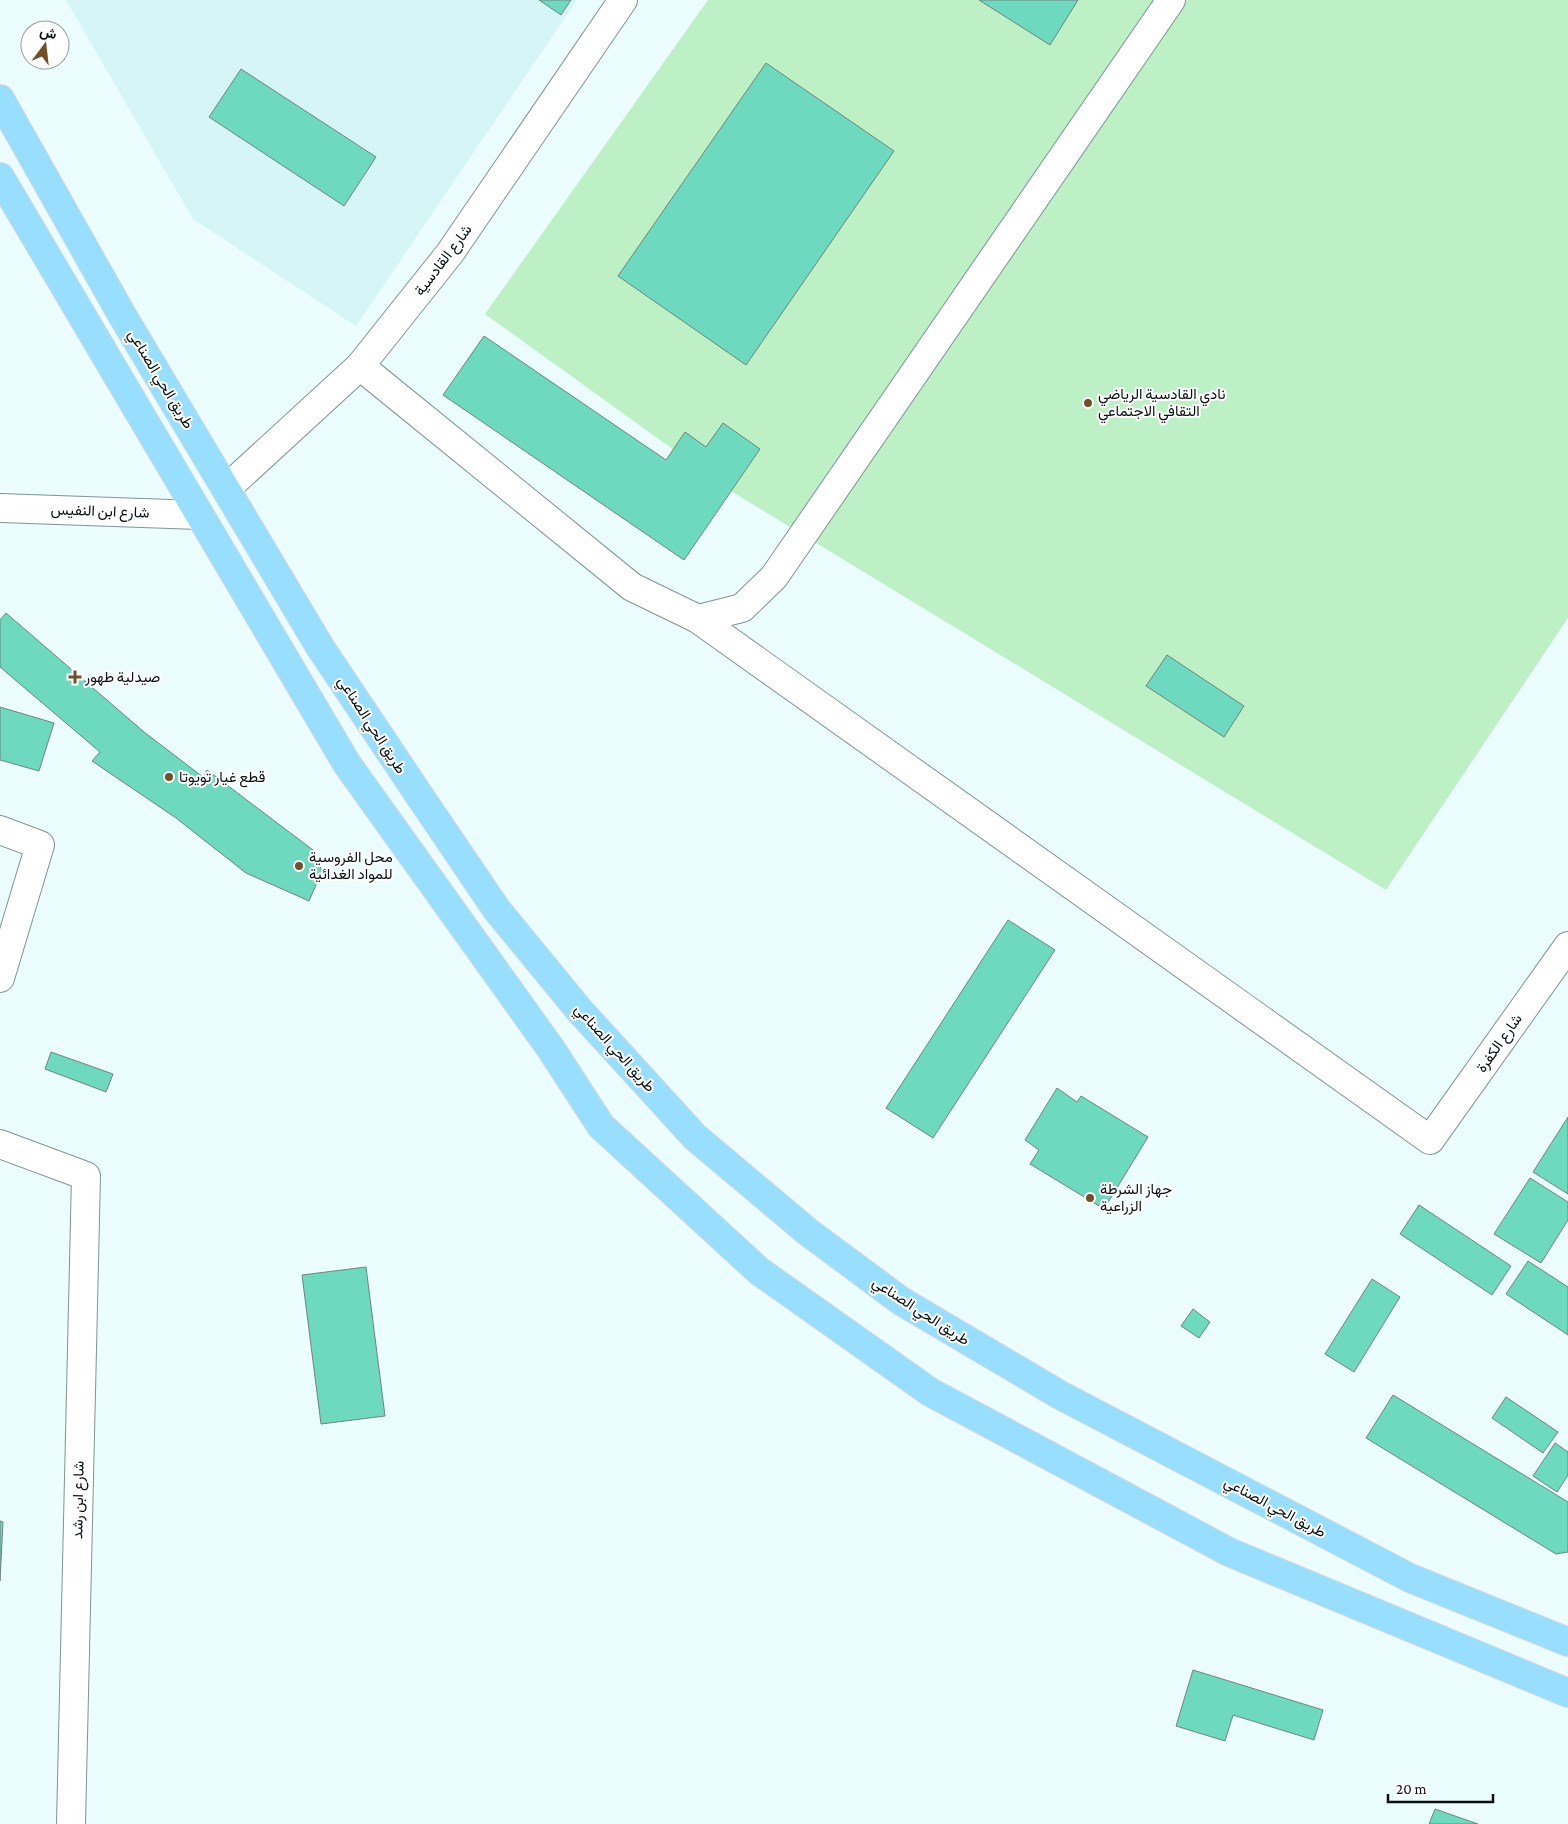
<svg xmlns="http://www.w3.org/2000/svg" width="1568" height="1824" font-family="'Crimson Pro',Vazirmatn,serif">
<rect width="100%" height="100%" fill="#ebfdfe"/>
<polygon fill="#d5f5f7" points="66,0 577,0 356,326 193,219"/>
<polygon fill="#bdf0c4" points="708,0 1568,0 1568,618 1386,890 731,491 485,314"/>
<g fill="#6dd9be" stroke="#71847e">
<polygon points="539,0 571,0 561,15"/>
<polygon points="979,0 1078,0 1050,45"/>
<polygon points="766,63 894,151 746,365 618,276"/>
<polygon points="241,69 376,157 344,206 209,117"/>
<polygon points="484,336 666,460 685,432 706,447 723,423 760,449 684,560 443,395"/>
<polygon points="6,613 144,732 203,777 207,770 313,850 322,871 309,901 246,873 176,818 92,761 100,752 0,667 0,620"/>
<polygon points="1167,655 1244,706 1224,737 1146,686"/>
<polygon points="0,707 54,723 39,771 0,760"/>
<polygon points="1008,920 1055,950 933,1138 886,1108"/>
<polygon points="51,1052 113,1074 106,1092 45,1069"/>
<polygon points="1057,1088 1077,1102 1081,1096 1148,1137 1104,1209 1030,1164 1039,1150 1025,1140"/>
<polygon points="1568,1117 1568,1194 1533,1172"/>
<polygon points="1530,1178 1568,1202 1568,1220 1541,1263 1494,1234"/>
<polygon points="1419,1205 1511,1266 1492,1295 1400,1234"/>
<polygon points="1528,1261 1568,1287 1568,1335 1506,1294"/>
<polygon points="366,1267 385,1416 321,1424 302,1275"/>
<polygon points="1372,1279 1400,1297 1354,1372 1325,1354"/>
<polygon points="1193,1309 1210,1322 1199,1338 1181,1326"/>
<polygon points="1393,1395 1568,1502 1568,1552 1556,1554 1366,1438"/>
<polygon points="1506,1397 1558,1432 1543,1453 1492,1418"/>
<polygon points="1555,1443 1568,1452 1568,1475 1557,1492 1533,1476"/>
<polygon points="0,1521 3,1522 0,1581"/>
<polygon points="1193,1670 1323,1710 1314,1740 1233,1715 1225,1741 1176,1726"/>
<polygon points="1435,1809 1478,1824 1429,1824"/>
</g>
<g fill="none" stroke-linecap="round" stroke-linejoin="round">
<defs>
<g id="street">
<polyline points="360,366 632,587 698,619 742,608 774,577 1171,0"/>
<polyline points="226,489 360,366 450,253 623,0"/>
<polyline points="0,508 199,515"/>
<polyline points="698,619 1430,1140 1568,946"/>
<polyline points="0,830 40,845 0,978"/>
<polyline points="0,1144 86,1176 71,1824"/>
</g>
<g id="highway">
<polyline points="0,99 122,315 320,647 417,792 497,910 580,1011 695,1137 808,1232 901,1301 1060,1395 1410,1578 1568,1642"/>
<polyline points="0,177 347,764 551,1049 601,1126 759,1271 930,1392 1229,1552 1568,1693"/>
</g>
</defs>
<use href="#street" stroke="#7f9495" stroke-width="30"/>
<use href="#highway" stroke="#d7d9d9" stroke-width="30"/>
<use href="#street" stroke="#fff" stroke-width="28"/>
<use href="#highway" stroke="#98defe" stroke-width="28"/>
</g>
<g fill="#714f27" stroke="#fff" stroke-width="2">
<circle cx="1088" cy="403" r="5"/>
<path d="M72.5 669.5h5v5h5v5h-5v5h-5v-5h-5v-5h5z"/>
<circle cx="169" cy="777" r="5"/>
<circle cx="299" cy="866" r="5"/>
<circle cx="1090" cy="1198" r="5"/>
</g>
<g text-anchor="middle" stroke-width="4" stroke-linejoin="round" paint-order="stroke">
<g font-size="15" fill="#081011" stroke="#fff">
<text transform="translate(443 260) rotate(-53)" y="5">شارع القادسية</text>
<text transform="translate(161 379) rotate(59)" y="5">طريق الحي الصناعي</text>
<text transform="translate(100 511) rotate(2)" y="5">شارع ابن النفيس</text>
<text transform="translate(372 725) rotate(57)" y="5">طريق الحي الصناعي</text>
<text transform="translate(1499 1043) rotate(-55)" y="5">شارع الكفرة</text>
<text transform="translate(615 1048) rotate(48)" y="5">طريق الحي الصناعي</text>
<text transform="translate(921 1311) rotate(33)" y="5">طريق الحي الصناعي</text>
<text transform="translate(78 1500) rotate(-89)" y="5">شارع ابن رشد</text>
<text transform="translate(1275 1507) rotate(28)" y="5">طريق الحي الصناعي</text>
</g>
<g font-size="15" fill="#081011" stroke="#fff" text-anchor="start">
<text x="1098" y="399">نادي القادسية الرياضي<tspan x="1098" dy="17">التقافي الاجتماعي</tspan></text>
<text x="85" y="682">صيدلية طهور</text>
<text x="179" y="782">قطع غيار تويوتا</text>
<text x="309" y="862">محل الفروسية<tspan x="309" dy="17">للمواد الغدائية</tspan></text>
<text x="1100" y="1194">جهاز الشرطة<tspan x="1100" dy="17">الزراعية</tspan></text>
</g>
</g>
<g transform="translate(45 45) rotate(15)"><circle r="24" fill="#ffffff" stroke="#9c9fa0"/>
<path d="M0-4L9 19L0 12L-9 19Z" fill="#714f27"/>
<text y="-8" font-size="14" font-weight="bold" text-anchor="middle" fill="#081011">ش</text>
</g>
<path d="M1388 1794v8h105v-8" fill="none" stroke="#081011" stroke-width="2.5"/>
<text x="1396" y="1794" font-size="15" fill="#081011" stroke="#ffffff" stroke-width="4" paint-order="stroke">20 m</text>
</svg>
